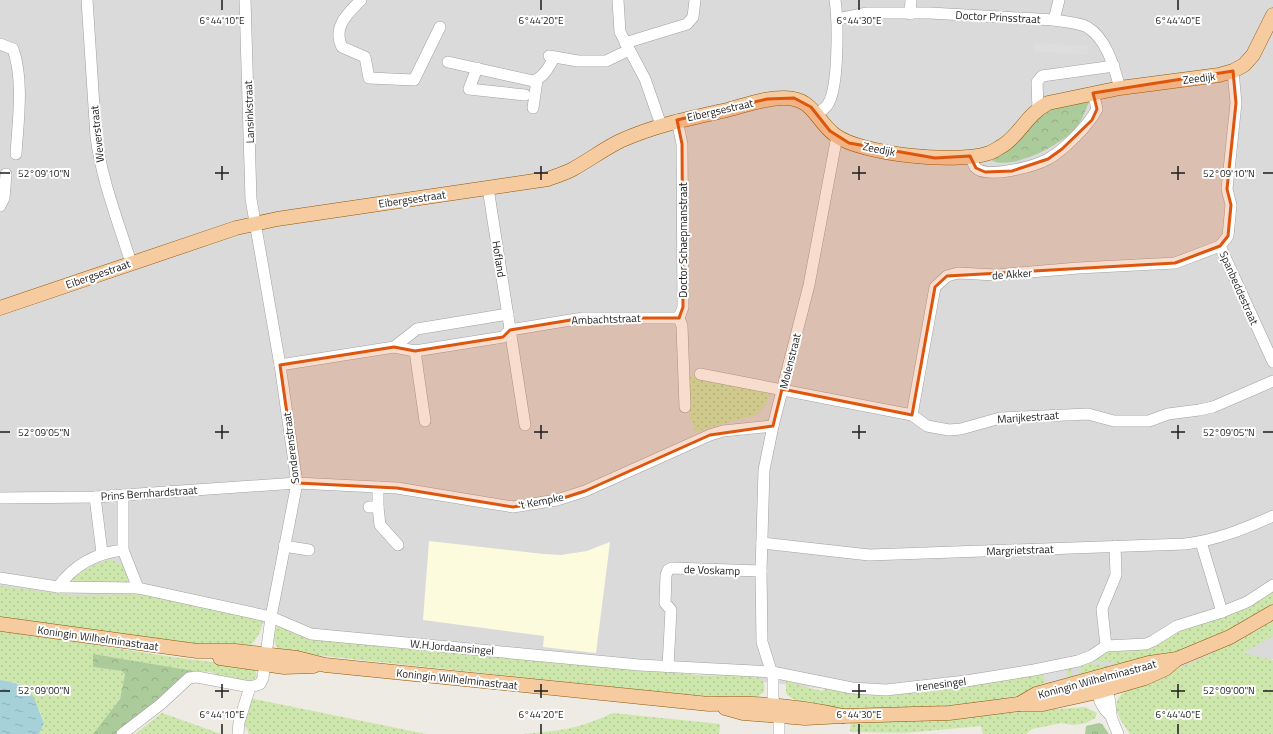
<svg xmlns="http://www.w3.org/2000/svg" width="1273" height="734" font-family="'Titillium Web',sans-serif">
<defs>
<pattern id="grass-dots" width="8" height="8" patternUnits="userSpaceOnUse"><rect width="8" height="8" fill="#cde6ac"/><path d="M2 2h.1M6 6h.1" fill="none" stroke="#b0c594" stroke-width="1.8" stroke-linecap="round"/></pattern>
<pattern id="forest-crowns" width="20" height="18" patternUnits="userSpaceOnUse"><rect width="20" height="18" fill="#accb9b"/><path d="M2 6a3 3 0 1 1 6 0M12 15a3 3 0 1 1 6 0" fill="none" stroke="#94ae85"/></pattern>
<pattern id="water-ripples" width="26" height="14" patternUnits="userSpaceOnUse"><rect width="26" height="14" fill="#a6d1d9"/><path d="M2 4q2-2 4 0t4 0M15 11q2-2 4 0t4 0" fill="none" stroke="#8eb3ba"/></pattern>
</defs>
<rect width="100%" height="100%" fill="#eeeae4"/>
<polygon fill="#dbdada" points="0,0 1273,0 1273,659 960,699 817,688 238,621 0,590"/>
<polygon fill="#fdfbde" points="429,541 543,554 561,555 587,551 610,542 596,653 543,647 544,636 423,620"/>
<g fill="url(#grass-dots)">
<path d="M687,375L773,387C767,400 762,419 745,417L695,432L687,407Z"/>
<polygon points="110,559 127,568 131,582 65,583 88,568"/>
<path d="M0,586L72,595L145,594L263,617C262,630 259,636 250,646L189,645L0,619Z"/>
<polygon points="1273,591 1273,606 1192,648 1159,658 1115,666 1111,662 1096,661 1095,658 1107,650 1172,634"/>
<path d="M1273,620V636L1243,653L1273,660V734H1130C1123,723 1110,709 1120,696C1132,681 1169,673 1186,665C1216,653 1245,636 1273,620Z"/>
<path d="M283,625L549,661L709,676H756C764,680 765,683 764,692L753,700L659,692L278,651L273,637L277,626Z"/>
<path d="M0,630L172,657L254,667L257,676C247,689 223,677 211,672L93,667L122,671L125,674L120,699L93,734H39L44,723L40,711L18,683L0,680Z"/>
<polygon points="1091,661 1094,664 1110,666 1114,670 1081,679 1080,667"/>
<path d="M1071,668L1073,681C1045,689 1017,697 988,702C956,707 803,719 786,693V681L790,679L791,683L822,691L827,688L972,685L1044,674L1045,683L1068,678L1066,669Z"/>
<polygon points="249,698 426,734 249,734 244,722"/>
<polygon points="1085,707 1097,713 1095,718 1086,723 1073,725 1061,723 1032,729 1026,734 983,734 981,726 905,733 850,732 851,721 892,722"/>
<polygon points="162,713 221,734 135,734"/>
<path d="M613,713L720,724L719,734H522C559,731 579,729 613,713Z"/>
</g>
<g fill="url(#forest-crowns)">
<path d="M1089,102C1086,109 1083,118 1078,125C1066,143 1011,172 991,160L1007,150L1042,111L1059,105Z"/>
<polygon points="93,654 193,671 116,734 93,734 120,699 125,674 122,671 93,667"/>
<polygon points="1099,723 1102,724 1109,734 1085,734 1086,726"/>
</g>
<g fill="#ddd">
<polygon points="1034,43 1088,46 1088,55 1034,51"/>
<polygon points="1066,669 1068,679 1045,683 1044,674"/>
</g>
<path fill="url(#water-ripples)" d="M0,680C34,685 32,694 44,723L39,734H0Z"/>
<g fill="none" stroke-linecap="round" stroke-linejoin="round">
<defs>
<g id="minor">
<path d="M87,0L96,137C102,181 118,221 131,263"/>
<path d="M361,0C348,13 332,27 342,47L365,57L369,78L414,80L440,27"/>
<polyline points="618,0 620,32 645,79 661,125"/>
<polyline points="910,14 911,0"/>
<path d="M838,19L867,13H930L1054,20C1064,22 1078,22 1087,27C1107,39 1114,67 1120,88"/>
<polyline points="1054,20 1059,0"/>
<polyline points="625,43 687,24 693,17 695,0"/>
<path d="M0,44L13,49C24,80 18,122 16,154"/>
<polyline points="549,56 578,61 606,61 629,50"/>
<path d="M448,62L533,81C543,78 550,66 554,57"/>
<polyline points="477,68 469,89 525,95"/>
<polyline points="1233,71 1236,103 1227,189 1231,205 1228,236 1220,246 1273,362"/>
<polyline points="533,108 537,80"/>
<polyline points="1038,109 1037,82 1042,76 1114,66"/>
<path d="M817,114C821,111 826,108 828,104C839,87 838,20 835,0"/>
<polyline points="677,120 682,144 683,307 679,318 682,326 685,407"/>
<path d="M970,156C972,159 973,164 975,167C986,180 1035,166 1048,159C1064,150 1089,125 1097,109L1093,93"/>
<polyline points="488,188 525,425"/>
<polyline points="0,206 4,198 6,174"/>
<polyline points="394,347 417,329 508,314"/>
<polyline points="415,351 425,421"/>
<polyline points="280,365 394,347 415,351 503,337 510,330 583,318 679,318"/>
<polyline points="700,374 912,415 927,426 949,430 961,429 1000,418 1088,414 1114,421 1149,421 1168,414 1199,410 1213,407 1273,381"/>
<polyline points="912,415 935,287 947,276 958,273 996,275 1078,268 1175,263 1220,246"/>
<polyline points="123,495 123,550 138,588"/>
<polyline points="95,497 102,553"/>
<polyline points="0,498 95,497 297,483 397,488 513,507 557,500 585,491 710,435 723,431 773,426"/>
<polyline points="369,507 378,507 378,487"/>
<polyline points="378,507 380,525 398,545"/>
<polyline points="1201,542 1222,612"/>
<path d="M762,543L869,555L1185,544C1217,540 1244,529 1273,516"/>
<polyline points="284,546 309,550"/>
<polyline points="0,578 58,587 138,588 271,617 311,634 639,665 772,672 852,688 886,690 966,681 1034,670 1078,661 1091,656 1106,646 1102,609 1116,575 1115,546"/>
<path d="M58,587C74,565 96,553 123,550"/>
<polyline points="1106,646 1146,644 1153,641 1177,626 1222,612 1247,602 1273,585"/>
<polyline points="668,667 671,610 665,603 666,575 668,570 672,568 761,571"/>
<path d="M1103,684C1110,694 1110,703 1111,715C1112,721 1116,728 1118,734"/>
<path d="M1098,686C1097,698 1102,708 1111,716"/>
<polyline points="122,734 161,704 189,678 197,677 250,687 260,684 263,678 271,617 297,483 280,365 251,199 245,0"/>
<polyline points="238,734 239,722 250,687"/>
<polyline points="779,734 779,721 773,698 773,677 762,642 761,571 764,470 773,426 809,285 837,136"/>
</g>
<g id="major">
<path d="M0,308L236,228L277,219L548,179C556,176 566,173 573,169C589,160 604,149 620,141C655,125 691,118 727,110C746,105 764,98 784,98C814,98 815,120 835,135C862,155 957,164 989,153C993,152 998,148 1002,146C1020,135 1026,115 1048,103L1120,88L1219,75L1233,71L1244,65L1253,55L1273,15"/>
<path d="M0,624L197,651H235L297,658L325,665L709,704C754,702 798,706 843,716"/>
<polyline points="220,658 284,667 314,666"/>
<polyline points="1019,704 1036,694 1149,663 1177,659 1230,637 1273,612"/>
<polyline points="725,708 743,713 805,718 843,716 949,713 1019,704 1043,704 1097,692 1145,678 1165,669 1177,659"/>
</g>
</defs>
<use href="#minor" stroke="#a1a1a1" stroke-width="12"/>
<use href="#major" stroke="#8f5808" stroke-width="15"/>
<use href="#minor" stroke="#fff" stroke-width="11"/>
<use href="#major" stroke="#f7cba0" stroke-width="14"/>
</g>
<path fill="#de560d" fill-opacity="0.2" stroke="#de560d" stroke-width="3" stroke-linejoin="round" d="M1233,71L1236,103L1227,189L1231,205L1228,236L1220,246L1175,263L947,276L935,287L912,415L782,389L773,426L710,435L585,491L557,500L513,507L397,488L297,483L280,365L394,347L415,351L503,337L510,330L583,318H679L683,307L682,144L677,120L767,99L794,98L811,107L830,131L849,143L935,158L970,156L976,168L985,172L1012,171L1048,159L1062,149L1092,120L1097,109L1093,93Z"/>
<path fill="none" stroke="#1d1d1d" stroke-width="1.5" d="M222,0V10M541,0V10M859,0V10M1178,0V10M222,166V180M541,166V180M859,166V180M1178,166V180M0,173H10M215,173H229M534,173H548M852,173H866M1171,173H1185M1263,173H1273M222,425V439M541,425V439M859,425V439M1178,425V439M0,432H10M215,432H229M534,432H548M852,432H866M1171,432H1185M1263,432H1273M222,684V698M541,684V698M859,684V698M1178,684V698M0,691H10M215,691H229M534,691H548M852,691H866M1171,691H1185M1263,691H1273M222,724V734M541,724V734M859,724V734M1178,724V734"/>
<g text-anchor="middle" stroke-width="4" stroke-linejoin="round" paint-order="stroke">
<g font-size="11" fill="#1d1d1d" stroke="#fff">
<text transform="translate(998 17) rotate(3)" y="4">Doctor Prinsstraat</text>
<text transform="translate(1199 78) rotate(-7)" y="4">Zeedijk</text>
<text transform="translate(720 110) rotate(-13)" y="4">Eibergsestraat</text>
<text transform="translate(249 112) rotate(-92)" y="4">Lansinkstraat</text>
<text transform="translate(97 134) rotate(-96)" y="4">Weverstraat</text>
<text transform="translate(879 149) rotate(11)" y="4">Zeedijk</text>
<text transform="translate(412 199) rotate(-8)" y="4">Eibergsestraat</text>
<text transform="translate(683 240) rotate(-90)" y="4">Doctor Schaepmanstraat</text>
<text transform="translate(499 259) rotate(81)" y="4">Hofland</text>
<text transform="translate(98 274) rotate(-19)" y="4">Eibergsestraat</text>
<text transform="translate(1012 274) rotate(-4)" y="4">de Akker</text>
<text transform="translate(1239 288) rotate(66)" y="4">Spanbeddestraat</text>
<text transform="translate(606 319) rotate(-2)" y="4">Ambachtstraat</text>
<text transform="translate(790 361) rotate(-76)" y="4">Molenstraat</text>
<text transform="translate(1028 417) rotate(-4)" y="4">Marijkestraat</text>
<text transform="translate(291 448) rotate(-97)" y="4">Sonderenstraat</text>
<text transform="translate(149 493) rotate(-4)" y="4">Prins Bernhardstraat</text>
<text transform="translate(541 501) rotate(-11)" y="4">'t Kempke</text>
<text transform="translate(1020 550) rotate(-2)" y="4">Margrietstraat</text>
<text transform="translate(712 570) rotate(2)" y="4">de Voskamp</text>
<text transform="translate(98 638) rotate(8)" y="4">Koningin Wilhelminastraat</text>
<text transform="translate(452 647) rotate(5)" y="4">W.H.Jordaansingel</text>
<text transform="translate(457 679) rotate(6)" y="4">Koningin Wilhelminastraat</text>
<text transform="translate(1097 679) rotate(-15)" y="4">Koningin Wilhelminastraat</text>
<text transform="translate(941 684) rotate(-7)" y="4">Irenesingel</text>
</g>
</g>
<g font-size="10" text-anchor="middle" fill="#1d1d1d" stroke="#fff" stroke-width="4" stroke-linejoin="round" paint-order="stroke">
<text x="222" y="24">6°44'10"E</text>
<text x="541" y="24">6°44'20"E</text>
<text x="859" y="24">6°44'30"E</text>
<text x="1178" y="24">6°44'40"E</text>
<text x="44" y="177">52°09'10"N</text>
<text x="1229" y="177">52°09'10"N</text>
<text x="44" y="436">52°09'05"N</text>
<text x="1229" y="436">52°09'05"N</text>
<text x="44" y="694">52°09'00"N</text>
<text x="1229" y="694">52°09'00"N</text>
<text x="222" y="718">6°44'10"E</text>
<text x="541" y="718">6°44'20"E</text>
<text x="859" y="718">6°44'30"E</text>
<text x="1178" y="718">6°44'40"E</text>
</g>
</svg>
